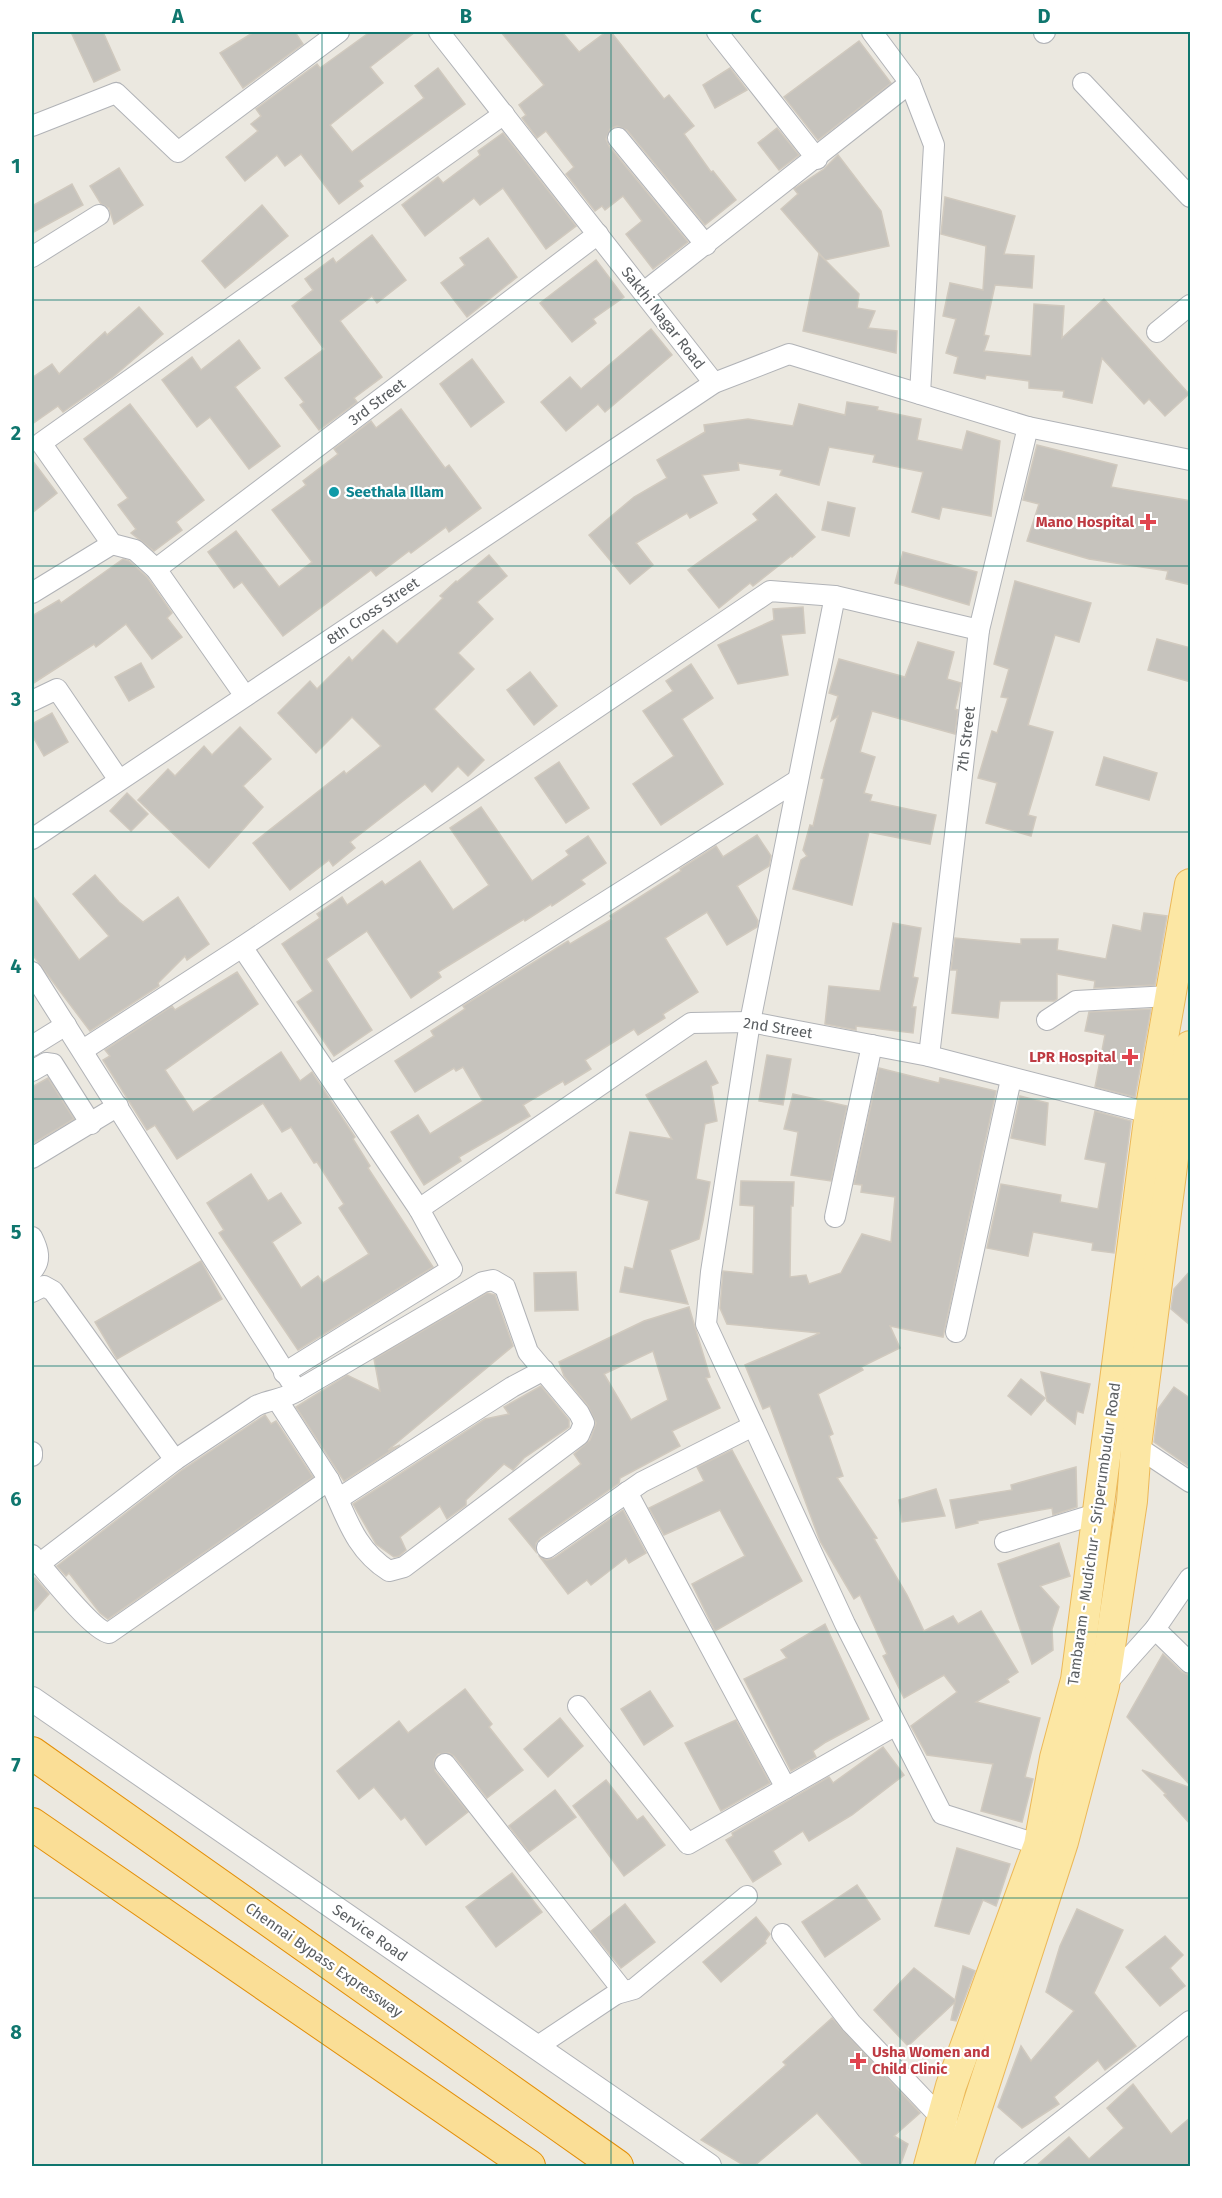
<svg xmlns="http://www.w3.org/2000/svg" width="1222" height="2198" font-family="'Fira Sans',sans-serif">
<rect width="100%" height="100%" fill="#ebe8e0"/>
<g fill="#c6c3bd" stroke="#d0c9be" stroke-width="1.5" fill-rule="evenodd">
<polygon points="71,32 103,32 120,70 94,82"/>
<polygon points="254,32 295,32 303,44 243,88 220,53"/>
<polygon points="370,32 415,32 370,67 383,83 330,125 352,152 424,98 415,86 438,68 465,104 359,181 363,186 339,204 301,154 285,166 277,155 245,181 226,157 258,131 251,124 261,116 256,109 317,64 320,68"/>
<polygon points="501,32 562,32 579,52 606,32 611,32 664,99 669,95 694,126 684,134 711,172 713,171 736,200 705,225 627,130 617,126 610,129 606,139 609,146 688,242 653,269 626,234 642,221 623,196 605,210 602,206 595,211 566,174 574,167 546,131 537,138 522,118 526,115 519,105 544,85"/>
<polygon points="859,41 891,83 818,140 784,97"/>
<polygon points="730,68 747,90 715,108 703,85"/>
<polygon points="777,128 799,155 779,170 758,143"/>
<polygon points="503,133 576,226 546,249 503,188 480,205 474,198 425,236 402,205 438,177 443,183 480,155 478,151"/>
<polygon points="838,155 881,211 889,246 825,260 781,209 798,194 794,189 824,169"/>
<polygon points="119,168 143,205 114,224 109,208 101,204 90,186"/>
<polygon points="72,184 83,205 32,233 32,206"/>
<polygon points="945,197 1015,216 1004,254 1034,256 1032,288 995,285 984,335 989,336 984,351 1031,356 1034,304 1064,306 1062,338 1104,299 1189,394 1165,416 1149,399 1144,404 1102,358 1092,403 1063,397 1064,391 1029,388 1029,381 986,375 985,379 954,373 958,357 946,353 956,319 943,316 950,283 983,290 986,246 941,234"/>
<polygon points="262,205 288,236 225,288 202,261"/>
<polygon points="372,235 406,280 377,303 372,296 340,321 382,377 354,398 357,402 319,430 300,405 304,402 285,378 324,349 292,306 313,290 305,279 333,258 336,263"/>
<polygon points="488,238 517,277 467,317 441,283 465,265 460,258"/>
<polygon points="819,254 859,294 857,308 875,311 868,328 897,331 896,353 803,331"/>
<polygon points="596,260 624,297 593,319 596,323 572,342 540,303"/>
<polygon points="139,307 163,334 113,377 63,412 58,406 32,424 32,378 52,364 59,374 105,332 107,335"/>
<polygon points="651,329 672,355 605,412 598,404 566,431 541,402 570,377 581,389"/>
<polygon points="239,340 260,368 235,387 280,446 249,469 210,417 197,427 162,380 192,357 201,370"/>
<polygon points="472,359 504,402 471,427 440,384"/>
<polygon points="847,402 878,407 877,410 921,419 917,440 962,450 967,431 1000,441 991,516 942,507 939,519 912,512 923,472 873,462 875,455 829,447 819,485 780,475 782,470 738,463 739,470 702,475 717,503 690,518 687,513 636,543 653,565 630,584 589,535 634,497 667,478 657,460 705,432 704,425 748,419 793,426 799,404 845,415"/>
<polygon points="130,404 204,500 176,522 182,530 154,551 131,533 136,529 118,505 128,498 84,439"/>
<polygon points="401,409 445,468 449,465 481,508 449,532 446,527 411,553 409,551 376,576 371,570 283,636 242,582 234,588 208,552 236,531 279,587 312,562 272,510 306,485 303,481 338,454 334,449 371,421 376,428"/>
<polygon points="1037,445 1117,465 1111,487 1191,501 1191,585 1166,579 1168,571 1089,559 1027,541 1039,504 1023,500"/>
<polygon points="32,460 57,493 32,513"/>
<polygon points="776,494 815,537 792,557 791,556 753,586 750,583 719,608 688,570 758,520 753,514"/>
<polygon points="828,502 855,508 849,536 822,530"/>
<polygon points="903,552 977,572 969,605 895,583"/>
<polygon points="489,555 507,576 477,602 493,619 458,653 474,669 434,709 484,760 468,776 458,766 432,792 425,784 350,842 355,848 333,866 329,860 290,890 253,843 344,771 346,774 381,746 352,717 316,753 278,713 310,681 317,689 349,657 352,661 383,630 397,644 443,598 440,596 456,581 457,582"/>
<polygon points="123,559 129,561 147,577 172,613 167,618 182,637 152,659 126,624 96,647 94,644 32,684 32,616 59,600 61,603"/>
<polygon points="1015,581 1091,603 1079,642 1055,635 1028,725 1053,732 1028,815 1036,817 1031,836 986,823 997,783 978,778 992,731 997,733 1008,698 1001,697 1009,669 994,664"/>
<polygon points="803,607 805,633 781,635 788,675 738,684 718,645 774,620 773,609"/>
<polygon points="1157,639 1191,648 1191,682 1148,670"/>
<polygon points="918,642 954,652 947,679 961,683 955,709 958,710 955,734 872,711 860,752 875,757 864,793 872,795 870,801 936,815 930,844 869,832 852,905 793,889 801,860 807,856 803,850 810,825 813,826 824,779 821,778 838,716 831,721 838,696 829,693 839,659 905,677"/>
<polygon points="141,663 154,687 129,701 115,677"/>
<polygon points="691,664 713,698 682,719 723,784 661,825 633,784 674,756 643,711 673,691 666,681"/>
<polygon points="530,672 557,706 534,725 507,690"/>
<polygon points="52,713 68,742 44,756 32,735 32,724"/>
<polygon points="240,727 271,759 243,786 263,807 209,868 138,800 168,769 175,776 204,746 212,755"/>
<polygon points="1104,757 1157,773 1149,800 1096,785"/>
<polygon points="559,762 589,808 566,823 535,778"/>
<polygon points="127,793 148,814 131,831 110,811"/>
<polygon points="481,807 532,881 569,855 566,851 588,836 606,863 581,880 585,884 552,906 551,904 525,921 524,919 438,972 441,977 411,998 367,931 326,959 372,1030 334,1056 297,1002 313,991 282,944 320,918 317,914 342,897 347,905 382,881 385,885 420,861 453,910 489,885 450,828"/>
<polygon points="757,835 771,856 769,866 737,886 758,921 757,927 727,945 707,912 665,938 698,992 663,1014 665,1018 638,1035 634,1029 585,1060 591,1069 565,1085 563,1081 523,1105 530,1116 459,1157 461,1161 424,1185 391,1132 418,1115 430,1134 483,1101 463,1067 456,1071 454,1068 415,1092 395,1061 434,1036 431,1031 465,1009 463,1006 568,941 570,944 612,919 610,916 681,871 680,869 716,846 723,857"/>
<polygon points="95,875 119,902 143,922 178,897 209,944 187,960 185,956 158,983 159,986 90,1031 32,954 32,895 79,960 109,936 73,894"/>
<polygon points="1144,913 1167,916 1155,985 1094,988 1095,981 1057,974 1057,999 1054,1001 1000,1001 998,1018 952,1013 957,970 951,970 955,938 1021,944 1021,939 1058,939 1057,950 1106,959 1113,925 1141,931"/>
<polygon points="893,923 921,928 913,977 918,978 912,1007 916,1007 913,1033 856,1026 856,1030 825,1024 829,986 880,991"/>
<polygon points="237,972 258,1004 165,1070 193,1112 281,1052 300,1081 312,1072 355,1137 353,1139 370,1166 368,1168 433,1267 298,1350 219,1233 224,1230 207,1203 251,1174 268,1201 281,1193 301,1223 272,1242 301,1288 318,1276 323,1283 369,1254 339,1208 344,1204 317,1162 314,1163 291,1127 282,1132 263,1103 177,1159 155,1125 147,1130 103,1060 110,1056 105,1050 172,1006 175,1010"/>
<polygon points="1151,1009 1135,1097 1095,1087 1105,1035 1085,1031 1089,1012"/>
<polygon points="767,1055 791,1059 783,1105 759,1101"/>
<polygon points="706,1061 718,1083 711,1086 717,1121 705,1124 696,1179 710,1182 703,1221 699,1239 670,1250 688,1304 620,1292 625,1267 633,1269 649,1201 616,1193 630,1132 672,1139 646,1095"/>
<polygon points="879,1068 939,1083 940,1078 996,1091 943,1337 890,1326 900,1348 861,1367 863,1370 818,1394 833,1434 829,1436 843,1476 837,1478 877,1538 874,1539 907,1595 924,1631 953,1616 958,1624 981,1611 1018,1672 1007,1679 1009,1682 976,1702 1040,1718 1025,1777 1033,1779 1022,1822 981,1811 993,1764 927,1755 911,1726 957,1692 944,1675 904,1698 883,1656 887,1654 860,1595 854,1599 820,1541 770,1406 763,1409 745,1365 820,1333 727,1324 720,1308 723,1271 753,1274 754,1206 740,1205 741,1181 794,1182 793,1206 791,1206 790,1277 806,1275 809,1284 841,1273 862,1234 891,1242 895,1197 861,1192 862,1185 854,1184"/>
<polygon points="48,1078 74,1119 32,1144 32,1087"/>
<polygon points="793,1094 847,1106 831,1181 791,1175 798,1132 784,1129"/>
<polygon points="1020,1096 1048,1103 1045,1145 1011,1138"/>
<polygon points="1095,1111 1131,1121 1114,1253 1092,1250 1093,1243 1033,1232 1028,1256 987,1248 1001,1184 1061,1195 1060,1202 1098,1209 1106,1163 1085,1159"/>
<polygon points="201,1261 222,1299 117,1359 95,1322"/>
<polygon points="1191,1270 1191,1326 1171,1309 1174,1289"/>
<polygon points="576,1272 578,1310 535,1311 534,1273"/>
<polygon points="487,1293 495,1295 513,1346 388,1450 400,1445 344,1481 296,1407 347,1375 380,1391 374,1359"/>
<path d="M689,1307L710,1377L706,1378L720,1408L672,1431L680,1446L620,1478L619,1483L540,1538L536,1543V1552L509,1519L581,1464L574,1454L590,1440L596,1423L588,1406L564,1376L559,1362L644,1321ZM653,1351L668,1400L631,1420L604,1374Z"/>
<polygon points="1041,1372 1090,1384 1083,1413 1077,1411 1075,1424 1047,1401"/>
<polygon points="1021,1379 1045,1398 1031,1415 1008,1396"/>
<polygon points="541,1386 569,1420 569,1427 524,1458 513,1470 504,1464 466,1500 466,1505 447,1519 440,1506 400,1537 406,1550 399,1556 394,1557 376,1544 353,1504 485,1419 509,1414 504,1407"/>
<polygon points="1174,1387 1191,1399 1191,1468 1154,1442 1158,1409"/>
<polygon points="265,1415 271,1424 276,1421 313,1477 108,1619 100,1613 69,1573 66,1576 57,1566 182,1470"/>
<polygon points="732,1450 802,1581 715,1631 692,1584 745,1556 720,1510 664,1535 649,1508 704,1481 697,1467"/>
<polygon points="1076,1467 1077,1507 1053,1515 1052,1508 977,1521 978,1523 956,1528 950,1500 1012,1490 1011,1485"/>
<polygon points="936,1489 945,1516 902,1522 899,1500"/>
<polygon points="623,1510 646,1553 629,1563 626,1558 591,1585 587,1580 568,1594 540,1557 547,1560 554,1558"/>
<polygon points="1059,1543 1070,1576 1040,1586 1059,1607 1052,1629 1053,1650 1032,1664 998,1564"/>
<polygon points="35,1578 49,1594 32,1613 32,1581"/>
<polygon points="825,1624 869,1719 826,1742 813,1751 816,1757 791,1771 744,1679 787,1658 781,1650"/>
<polygon points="1163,1654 1182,1672 1191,1676 1191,1786 1127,1717"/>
<polygon points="465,1689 492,1724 489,1727 523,1770 487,1798 454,1756 449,1753 438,1754 434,1760 435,1771 468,1812 426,1845 405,1817 401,1820 374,1787 359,1799 337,1771 399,1721 408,1733"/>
<polygon points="650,1691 673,1726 644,1745 621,1709"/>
<polygon points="560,1718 583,1746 548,1777 524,1749"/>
<polygon points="736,1720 770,1783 721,1811 685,1743"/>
<polygon points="883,1747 904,1775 852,1815 809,1841 803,1831 773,1851 781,1864 753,1882 726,1840 733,1836 732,1833 829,1777 833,1783"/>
<polygon points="1142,1770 1191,1788 1191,1825 1164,1795 1166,1794"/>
<polygon points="606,1780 637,1820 643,1816 665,1845 624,1876 573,1806"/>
<polygon points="555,1790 576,1817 529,1852 509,1826"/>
<polygon points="957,1848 1010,1864 996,1906 983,1900 969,1934 935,1926"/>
<polygon points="512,1873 542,1912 496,1947 466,1907"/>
<polygon points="857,1885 880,1919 825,1957 802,1922"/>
<polygon points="625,1904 655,1942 621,1968 591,1931"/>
<polygon points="1077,1909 1123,1930 1094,1993 1136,2046 1105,2070 1098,2060 1054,2097 1059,2104 1022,2128 998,2107 1021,2046 1031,2061 1074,2011 1046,1992 1060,1946"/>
<polygon points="756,1917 770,1934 765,1941 766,1943 721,1982 703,1962"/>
<polygon points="1165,1936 1183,1955 1170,1968 1185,1986 1160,2006 1126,1967"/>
<polygon points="963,1966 975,1971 956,2021 951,2020 955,2002 908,2046 874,2010 914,1968 955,2000"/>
<polygon points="832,2018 920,2113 894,2136 908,2144 900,2166 864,2166 817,2113 754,2166 745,2166 701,2140 786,2065 783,2062"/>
<polygon points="1133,2084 1171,2134 1191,2117 1191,2166 1036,2166 1069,2137 1089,2159 1124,2128 1107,2108"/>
</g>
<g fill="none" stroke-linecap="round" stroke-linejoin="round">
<defs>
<g id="minor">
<polyline points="439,32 714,383"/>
<polyline points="717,32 817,159"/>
<polyline points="1044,33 1045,32"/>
<polyline points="910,83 934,145 920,394"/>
<polyline points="1083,83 1190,197"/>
<polyline points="32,126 116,93 178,152 339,32"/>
<polyline points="618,138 706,245"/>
<polyline points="32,257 99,215"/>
<polyline points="644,292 910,83 872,32"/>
<polyline points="1157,332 1190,305"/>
<polyline points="156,569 598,234"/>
<polyline points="32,593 112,544"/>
<polyline points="835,596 750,1022 711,1272 706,1324 845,1624 942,1814 1049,1848"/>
<polyline points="245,696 156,569 135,550 112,544 41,443 504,114"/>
<polyline points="32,701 57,689 119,780"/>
<polyline points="32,839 714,383 789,354 1028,427 1190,460"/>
<polyline points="242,947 419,1209 452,1269 284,1373"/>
<path d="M32,972L297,1391C283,1400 270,1399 256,1406L175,1460L53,1291L44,1286L32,1292"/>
<polyline points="1047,1020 1076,1001 1170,996"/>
<polyline points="32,1046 66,1025"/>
<polyline points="83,1050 242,947 770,591 835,596 979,630"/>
<polyline points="929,1056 979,630 1028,427"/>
<polyline points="32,1071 46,1063 53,1064 91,1124"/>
<polyline points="330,1076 798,780"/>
<polyline points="32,1158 118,1106"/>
<polyline points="419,1209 691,1023 750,1022 929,1056 1161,1116"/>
<polyline points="835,1217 872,1045"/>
<path d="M32,1237C38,1249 42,1260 32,1271"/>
<polyline points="956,1332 1011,1079"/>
<polyline points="278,1401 329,1480"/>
<polyline points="1136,1446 1190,1482"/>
<polyline points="32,1452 32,1456"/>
<polyline points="627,1492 786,1788"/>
<polyline points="338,1499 512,1387 544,1370"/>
<polyline points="1005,1542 1099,1513"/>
<polyline points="547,1548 642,1482 753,1426"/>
<path d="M32,1555C45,1570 93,1631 109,1633L329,1480C346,1515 354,1549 389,1571L404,1567L579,1435L584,1423L579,1413L528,1352L505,1287L493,1280L483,1282L297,1391"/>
<polyline points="39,1564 175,1460"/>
<polyline points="1155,1629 1190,1663"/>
<polyline points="1104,1686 1155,1629 1190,1578"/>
<polyline points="578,1706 688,1844 896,1725"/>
<polyline points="445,1764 620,1987 616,1994 535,2048"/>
<polyline points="782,1934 851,2023 949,2126"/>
<polyline points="616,1994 634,1989 747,1896"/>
<polyline points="1004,2166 1190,2021"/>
</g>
<polyline id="tertiary" points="32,1699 709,2166"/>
<g id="primary">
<polyline points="929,2166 951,2086 1039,1845 1055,1758 1076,1680 1150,1112 1190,884"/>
<polyline points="958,2166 1063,1842 1104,1686 1132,1501 1136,1446 1182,1088 1190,1046"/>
</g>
<g id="trunk">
<polyline points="32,1753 617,2166"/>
<polyline points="32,1824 529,2166"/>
</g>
</defs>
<use href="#minor" stroke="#b1b3b7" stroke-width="22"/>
<use href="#tertiary" stroke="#b1b3b7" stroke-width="26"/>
<use href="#primary" stroke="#ecb858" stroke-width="32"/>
<use href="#trunk" stroke="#e38f08" stroke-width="34"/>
<use href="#minor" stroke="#fff" stroke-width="20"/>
<use href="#tertiary" stroke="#fff" stroke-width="24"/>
<use href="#primary" stroke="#fce7a4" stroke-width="30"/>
<use href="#trunk" stroke="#fade96" stroke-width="32"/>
</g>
<path fill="none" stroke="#0f766e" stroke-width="1.5" stroke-opacity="0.55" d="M322,32V2166M611,32V2166M900,32V2166M32,300H1190M32,566H1190M32,832H1190M32,1099H1190M32,1366H1190M32,1632H1190M32,1898H1190"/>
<circle fill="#0f9aa8" stroke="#fff" stroke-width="2" cx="334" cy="492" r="6"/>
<g fill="#e0444e" stroke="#fff" stroke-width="2">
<path d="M1145 513h6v6h6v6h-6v6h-6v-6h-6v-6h6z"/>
<path d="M1127 1048h6v6h6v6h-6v6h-6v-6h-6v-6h6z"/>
<path d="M855 2052h6v6h6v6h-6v6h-6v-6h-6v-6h6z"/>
</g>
<g text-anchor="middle" stroke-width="4.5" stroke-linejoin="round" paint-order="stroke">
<g font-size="15" fill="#595d60" stroke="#fff">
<text transform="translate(663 318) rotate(52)" y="5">Sakthi Nagar Road</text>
<text transform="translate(377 402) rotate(-37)" y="5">3rd Street</text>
<text transform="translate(373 611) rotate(-34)" y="5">8th Cross Street</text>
<text transform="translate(966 739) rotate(-83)" y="5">7th Street</text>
<text transform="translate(778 1028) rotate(9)" y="5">2nd Street</text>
<text transform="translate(1094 1534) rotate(-82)" y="5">Tambaram - Mudichur - Sriperumbudur Road</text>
<text transform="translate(370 1933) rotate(35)" y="5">Service Road</text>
<text transform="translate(324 1960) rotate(35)" y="5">Chennai Bypass Expressway</text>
</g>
<g font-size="15" font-weight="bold" fill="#0d838f" stroke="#fff" text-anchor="start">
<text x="346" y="497">Seethala Illam</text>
</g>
<g font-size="15" font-weight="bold" fill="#be3a42" stroke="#fff" text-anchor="end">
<text x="1134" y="527">Mano Hospital</text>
<text x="1116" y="1062">LPR Hospital</text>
<text x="872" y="2057" text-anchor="start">Usha Women and<tspan x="872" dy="17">Child Clinic</tspan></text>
</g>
</g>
<rect width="1222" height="2198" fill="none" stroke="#ffffff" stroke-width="66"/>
<rect x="33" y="33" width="1156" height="2132" fill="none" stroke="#0f766e" stroke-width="2"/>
<g font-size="20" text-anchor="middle" font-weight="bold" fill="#0f766e">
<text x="178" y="23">A</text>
<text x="466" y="23">B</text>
<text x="756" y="23">C</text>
<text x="1044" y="23">D</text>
<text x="16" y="173">1</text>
<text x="16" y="440">2</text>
<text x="16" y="706">3</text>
<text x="16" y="973">4</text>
<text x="16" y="1239">5</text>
<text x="16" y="1506">6</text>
<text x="16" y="1772">7</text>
<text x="16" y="2039">8</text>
</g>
</svg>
